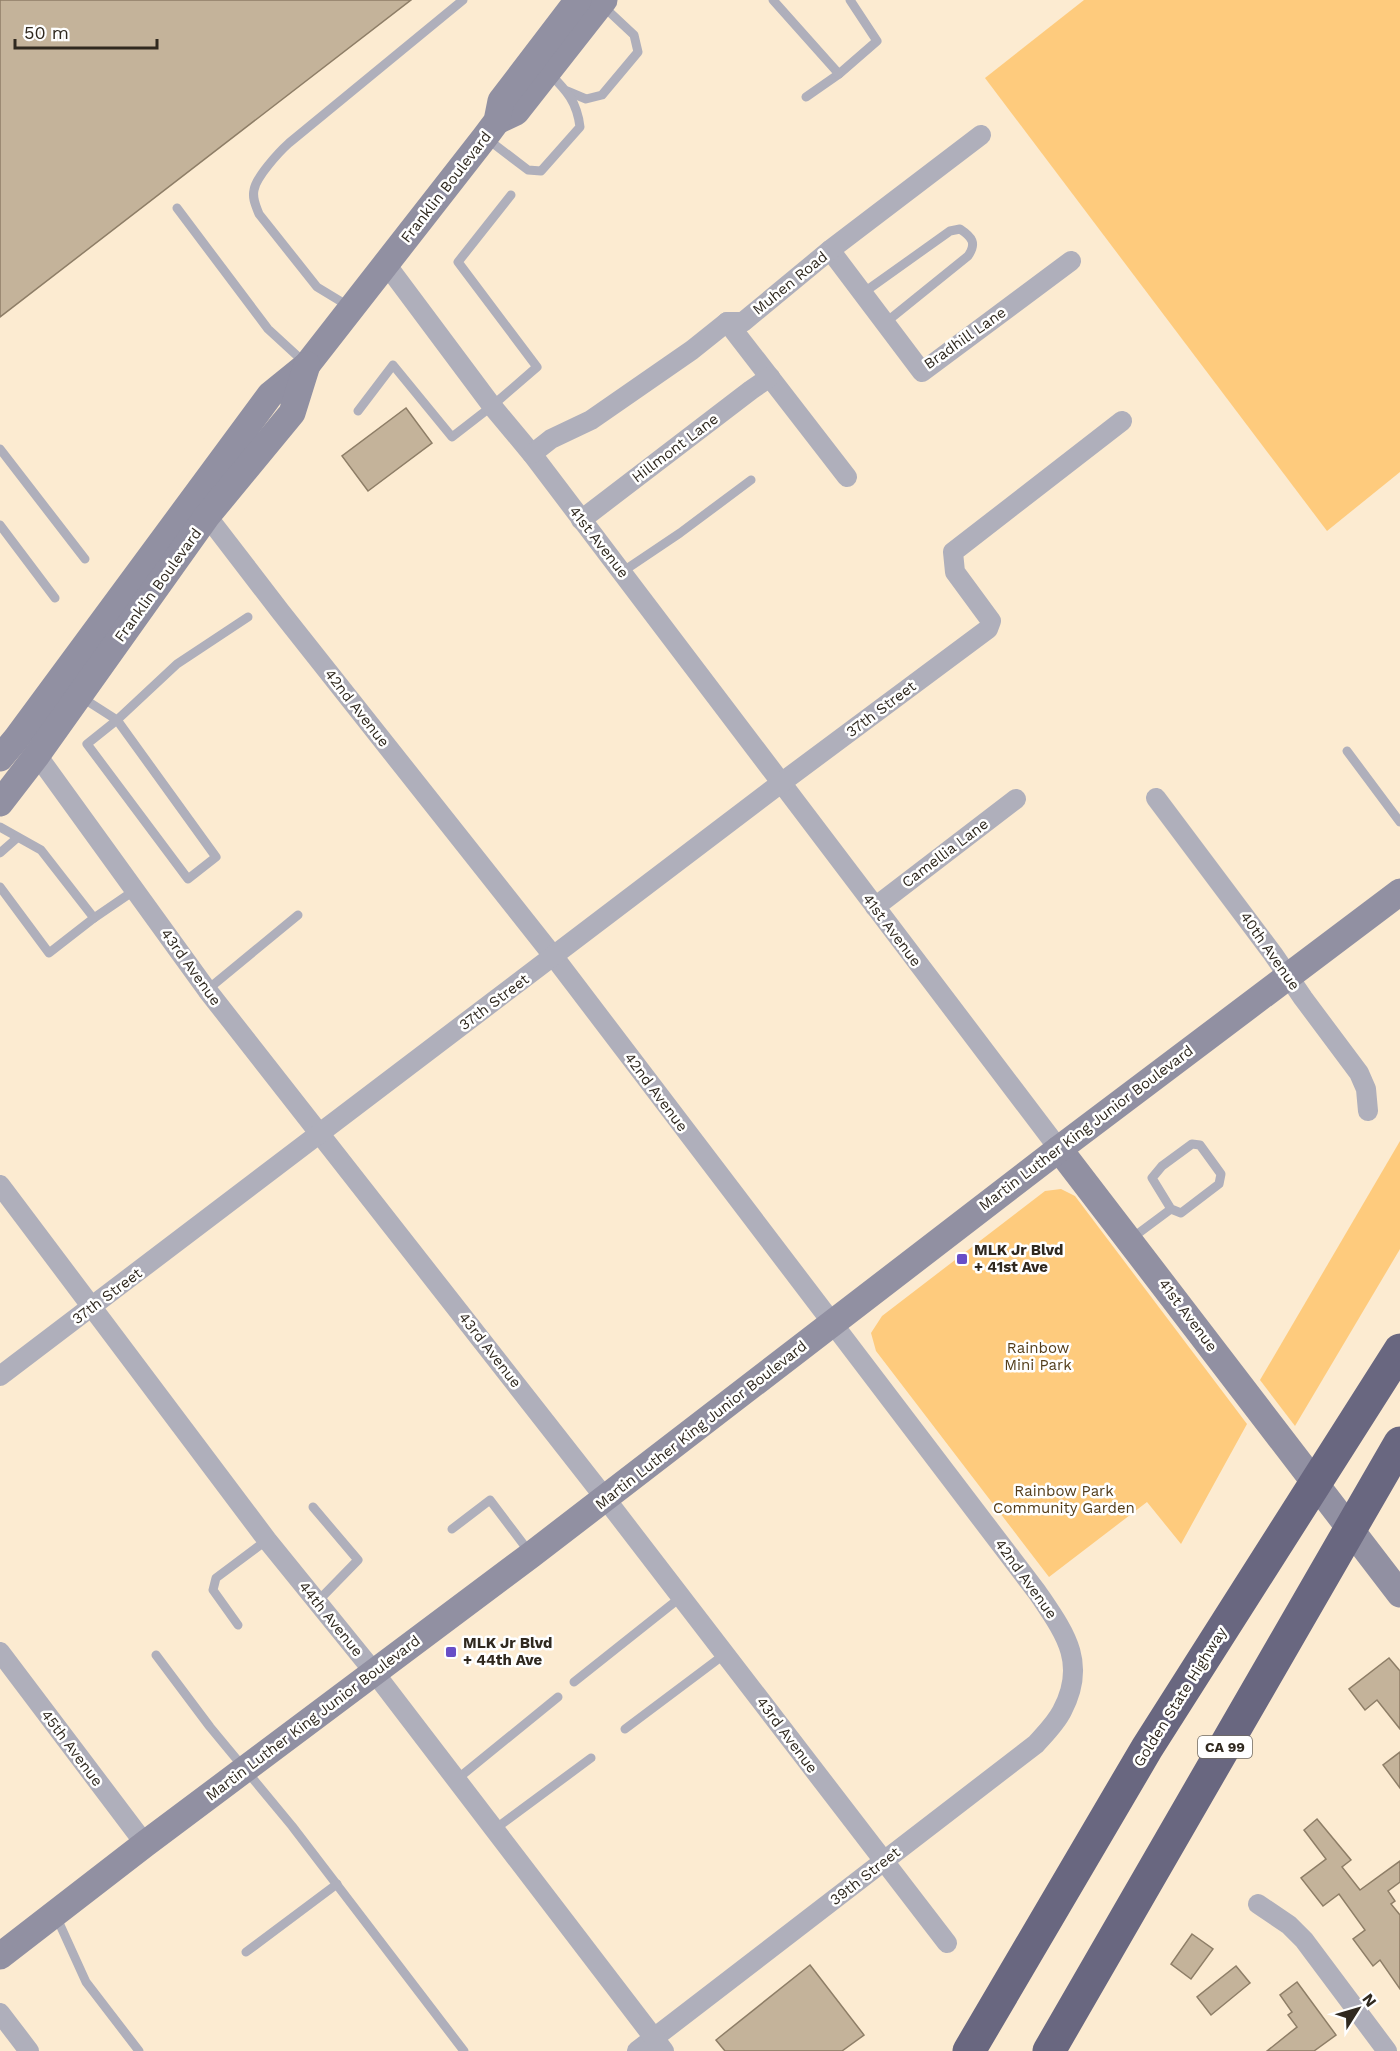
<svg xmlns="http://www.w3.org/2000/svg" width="1400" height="2051" font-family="'Work Sans',sans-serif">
<rect width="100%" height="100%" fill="#fcebd1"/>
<g fill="#fecb7d">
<polygon points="1084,0 1400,0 1400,472 1327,531 985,78"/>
<polygon points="1400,1141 1400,1249 1295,1426 1260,1380"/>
<polygon points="1061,1189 1075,1196 1247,1424 1181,1544 1147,1502 1049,1577 876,1351 871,1333 882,1316 1045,1191"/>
</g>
<g fill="#c4b39a" stroke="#8e7e67" stroke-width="1.5">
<polygon points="0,0 411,0 0,317"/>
<polygon points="406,408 432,443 368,491 342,456"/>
<polygon points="1389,1658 1400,1671 1400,1729 1377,1700 1365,1710 1349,1689"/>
<polygon points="1400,1752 1400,1788 1383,1765"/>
<polygon points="1317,1819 1351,1860 1342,1867 1360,1890 1400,1861 1400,1882 1388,1891 1395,1901 1391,1904 1400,1915 1400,1989 1380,1960 1373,1966 1353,1939 1365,1930 1339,1894 1323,1906 1301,1878 1326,1859 1304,1830"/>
<polygon points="1192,1934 1213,1949 1191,1979 1171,1964"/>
<polygon points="810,1965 864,2035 842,2051 725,2051 716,2040"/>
<polygon points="1236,1966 1250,1983 1211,2015 1197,1997"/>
<polygon points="1297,1982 1336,2035 1314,2051 1267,2051 1297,2027 1288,2015 1292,2012 1280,1995"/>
</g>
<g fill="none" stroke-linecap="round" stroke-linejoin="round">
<g stroke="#afafbb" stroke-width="9">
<polyline points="773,0 839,74 806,97"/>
<polyline points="839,74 877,41 850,0"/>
<polyline points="567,91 586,99 602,95 638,52 634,35 603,6"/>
<path d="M486,138L528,170L541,171L580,127C577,102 567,91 550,74"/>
<polyline points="177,208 268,329 305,363"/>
<path d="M863,293L950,231L960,229C972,237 977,243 968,256L885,323"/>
<path d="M350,307L317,287L259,214C256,206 252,199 254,190C256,177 279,152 289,143L463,0"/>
<polyline points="358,411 393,365 452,437 492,406 537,367 458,262 511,195"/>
<polyline points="0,449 85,559"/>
<polyline points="0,525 55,598"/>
<polyline points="622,572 680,533 751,480"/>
<polyline points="81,697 117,720 177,664 248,617"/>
<polygon points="117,720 216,857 188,879 87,744"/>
<polyline points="1347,751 1400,822"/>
<polyline points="0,827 41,850 94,918 135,890"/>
<polyline points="0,853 17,838"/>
<polyline points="0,887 49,953 94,918"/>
<polyline points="207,990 298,915"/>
<polyline points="1132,1238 1171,1209 1152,1178 1162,1166 1192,1144 1200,1145 1221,1174 1219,1184 1181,1213 1171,1209"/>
<polyline points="313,1507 358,1560 317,1602"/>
<polyline points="452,1529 490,1500 530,1553"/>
<polyline points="238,1625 213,1590 216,1578 267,1540"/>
<polyline points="156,1655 210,1727 292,1826 464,2051"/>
<polyline points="574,1682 681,1597"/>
<polyline points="625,1729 725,1654"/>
<polyline points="456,1780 558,1697"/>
<polyline points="495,1829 591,1758"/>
<polyline points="56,1916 86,1982 139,2051"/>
<polyline points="246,1952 337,1884"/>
</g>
<g stroke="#afafbb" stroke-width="20">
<polyline points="830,250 922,372 1071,261"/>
<polyline points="386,264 492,406 532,454 1059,1149"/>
<polyline points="727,322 847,477"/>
<polyline points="532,454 551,439 591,420 692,350 727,322 743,322 830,250 981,135"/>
<path d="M207,516L280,611L554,957L1037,1592C1064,1632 1088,1662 1062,1711C1056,1723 1045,1734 1036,1744L637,2051"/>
<polyline points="581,520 751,390 770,377"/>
<polyline points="37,755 207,990 605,1498 947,1943"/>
<polyline points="1156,798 1273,954 1303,998 1359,1073 1366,1089 1368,1111"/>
<polyline points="875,907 1016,799"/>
<polyline points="0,1185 267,1540 374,1672 664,2051"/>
<polyline points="0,1376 781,783 988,629 991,621 955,572 953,552 1122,421"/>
<polyline points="0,1652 145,1844"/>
<polyline points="1258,1904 1289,1925 1304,1940 1387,2051"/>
<polyline points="0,2013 29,2051"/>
</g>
<g stroke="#9190a2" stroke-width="27">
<polyline points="497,121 516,112 604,0"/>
<polyline points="0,758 16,739 270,395 307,365 485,137 497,121 501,101 578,0"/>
<polyline points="0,803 37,755 207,516 292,413 307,365"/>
<polyline points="1059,1149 1400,1594"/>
<polyline points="0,1956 145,1844 531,1555 1059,1149 1400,892"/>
</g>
<g stroke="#696780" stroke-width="33">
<polyline points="969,2051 1147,1748 1400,1350"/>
<polyline points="1049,2051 1400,1443"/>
</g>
</g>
<g fill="#684ec7" stroke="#fff" stroke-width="2">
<rect x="956" y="1253" width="12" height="12" rx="3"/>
<rect x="445" y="1646" width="12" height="12" rx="3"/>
</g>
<g text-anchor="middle" stroke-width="5" stroke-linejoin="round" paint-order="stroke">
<rect fill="#fff" stroke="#6e6962" stroke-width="1.5" x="1198" y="1736" width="54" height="22" rx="4.5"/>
<g font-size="14" font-weight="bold" fill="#30291f">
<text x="1225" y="1752">CA 99</text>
</g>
<g font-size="15" fill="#30291f" stroke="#fff">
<text transform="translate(446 187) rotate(-52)" y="5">Franklin Boulevard</text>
<text transform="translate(790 283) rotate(-39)" y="5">Muhen Road</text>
<text transform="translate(965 338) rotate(-35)" y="5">Bradhill Lane</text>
<text transform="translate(675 448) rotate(-37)" y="5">Hillmont Lane</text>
<text transform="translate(599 542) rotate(52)" y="5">41st Avenue</text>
<text transform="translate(158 585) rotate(-54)" y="5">Franklin Boulevard</text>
<text transform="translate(357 708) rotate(52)" y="5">42nd Avenue</text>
<text transform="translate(881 709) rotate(-37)" y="5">37th Street</text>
<text transform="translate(945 853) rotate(-37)" y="5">Camellia Lane</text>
<text transform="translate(892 930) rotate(53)" y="5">41st Avenue</text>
<text transform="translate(1270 951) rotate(55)" y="5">40th Avenue</text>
<text transform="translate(191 967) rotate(54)" y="5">43rd Avenue</text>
<text transform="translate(494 1002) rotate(-37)" y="5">37th Street</text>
<text transform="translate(656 1092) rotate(53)" y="5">42nd Avenue</text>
<text transform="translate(1086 1128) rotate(-37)" y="5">Martin Luther King Junior Boulevard</text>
<text transform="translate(107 1296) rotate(-37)" y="5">37th Street</text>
<text transform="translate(1188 1315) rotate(53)" y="5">41st Avenue</text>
<text transform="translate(490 1350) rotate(52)" y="5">43rd Avenue</text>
<text transform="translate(701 1425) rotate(-38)" y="5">Martin Luther King Junior Boulevard</text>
<text transform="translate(1026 1579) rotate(54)" y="5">42nd Avenue</text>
<text transform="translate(331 1619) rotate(51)" y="5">44th Avenue</text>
<text transform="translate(1180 1697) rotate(-58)" y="5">Golden State Highway</text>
<text transform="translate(313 1718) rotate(-37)" y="5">Martin Luther King Junior Boulevard</text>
<text transform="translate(787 1735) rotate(53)" y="5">43rd Avenue</text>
<text transform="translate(72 1748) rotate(53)" y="5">45th Avenue</text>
<text transform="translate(865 1876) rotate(-38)" y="5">39th Street</text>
</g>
<g font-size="15" font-weight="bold" fill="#30291f" stroke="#fff" text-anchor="start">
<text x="974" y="1255">MLK Jr Blvd<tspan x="974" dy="17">+ 41st Ave</tspan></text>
<text x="463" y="1648">MLK Jr Blvd<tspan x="463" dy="17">+ 44th Ave</tspan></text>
</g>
<g font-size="15" fill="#523c19" stroke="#fff">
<text x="1038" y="1353">Rainbow<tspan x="1038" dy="17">Mini Park</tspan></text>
<text x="1064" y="1496">Rainbow Park<tspan x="1064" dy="17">Community Garden</tspan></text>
</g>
</g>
<g transform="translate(1358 2009) rotate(53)" stroke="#ffffff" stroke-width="4.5" paint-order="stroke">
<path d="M0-4.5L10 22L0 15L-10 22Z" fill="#30291f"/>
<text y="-9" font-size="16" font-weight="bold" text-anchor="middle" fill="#30291f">N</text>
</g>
<path d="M15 39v9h142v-9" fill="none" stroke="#30291f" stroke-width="3"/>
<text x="24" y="39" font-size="18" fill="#30291f" stroke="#ffffff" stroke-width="4.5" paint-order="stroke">50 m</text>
</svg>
